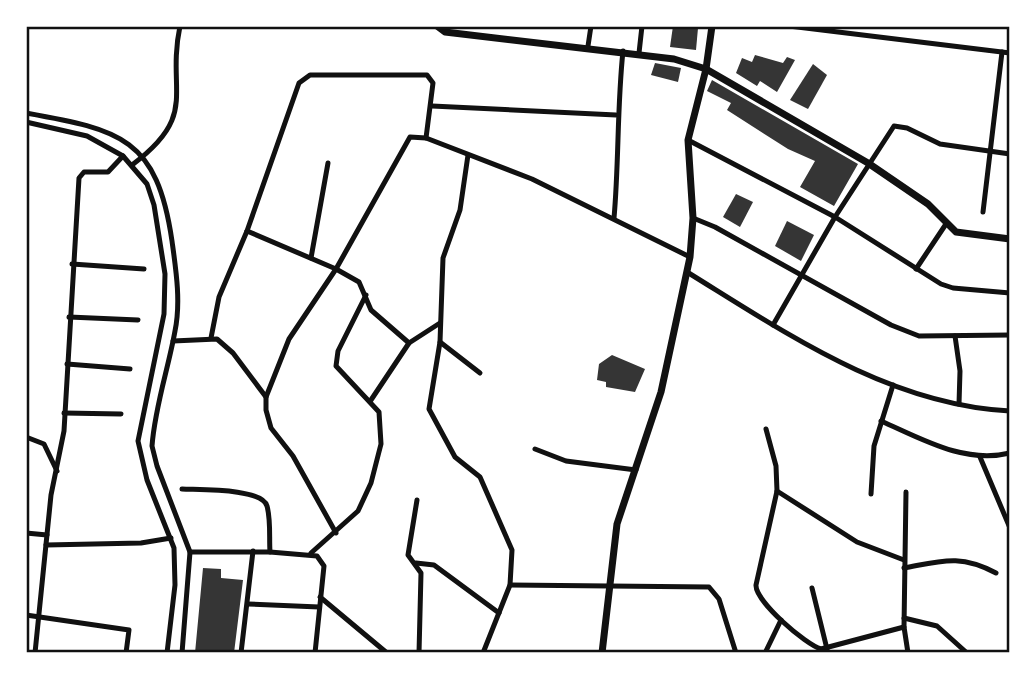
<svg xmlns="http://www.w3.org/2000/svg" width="1036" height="679" font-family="'Sofia Sans Condensed',sans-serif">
<rect width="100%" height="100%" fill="#fff"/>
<g fill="#353535">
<polygon points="673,26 698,28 696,50 670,47"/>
<polygon points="755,55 783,63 787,57 795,60 777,92 760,81 757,86 736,73 742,58 752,62"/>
<polygon points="655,63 681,68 678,82 651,75"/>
<polygon points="813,64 827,75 808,109 790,100"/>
<polygon points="712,80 858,164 834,206 800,187 815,161 788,149 727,110 731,103 707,91"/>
<polygon points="736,194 753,202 740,227 723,217"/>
<polygon points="787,221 814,235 801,261 775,246"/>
<polygon points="612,355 645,369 635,392 606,387 606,382 597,380 599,364"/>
<polygon points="203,568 221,569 221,578 243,580 234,653 195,653"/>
</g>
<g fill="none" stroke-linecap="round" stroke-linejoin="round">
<g stroke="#111" stroke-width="5">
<polyline points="789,26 1010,53"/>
<polyline points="588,46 591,26"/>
<polyline points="639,53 642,26"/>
<polyline points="432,106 616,115"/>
<path d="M26,113C121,130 157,138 172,241C176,270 181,302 175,331C168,370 155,406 152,446L157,466L190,552L182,653"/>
<polyline points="26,122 87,136 123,156 147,184 154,205 165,274 164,314 138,441 147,480 174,548 175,585 167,653"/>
<polyline points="688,140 835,217 941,284 953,288 1010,293"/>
<polyline points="468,155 460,210 443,258 440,342 429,409 455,457 480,477 512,550 510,585 483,653"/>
<path d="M132,165C200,114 166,93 180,26"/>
<polyline points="983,212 1002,52"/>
<path d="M614,218C619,162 617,107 623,51"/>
<polyline points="693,218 715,227 891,325 919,336 1010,335"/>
<polyline points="247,231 336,269 359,282 371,310 409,343"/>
<polyline points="311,258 328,163"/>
<polyline points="72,264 144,269"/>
<polyline points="916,269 946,224"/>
<path d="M687,272C786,333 889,405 1010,411"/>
<polyline points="69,317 138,320"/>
<polyline points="773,325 835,217 894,126 907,128 940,144 1010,154"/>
<polyline points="955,336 960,371 959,404"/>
<polyline points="211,338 219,297 247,231 299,83 310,75 427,75 433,83 426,138"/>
<polyline points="173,341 217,339 233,353 266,397"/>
<polyline points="440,342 480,373"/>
<polyline points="67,364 130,369"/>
<polyline points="371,400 409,343 440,323"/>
<polyline points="64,413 121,414"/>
<path d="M881,421C922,439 964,464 1010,453"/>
<path d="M766,429L776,466L777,491L756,585C755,601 806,645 821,649L904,627"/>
<polyline points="26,437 44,444 57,471"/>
<polyline points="535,449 566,461 636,470"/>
<polyline points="980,457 1010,528"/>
<path d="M182,489C198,490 262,488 267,506C271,520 269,538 270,552"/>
<polyline points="777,491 857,542 904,560"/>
<polyline points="906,492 904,627 908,653"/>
<polyline points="871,494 874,446 893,385"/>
<polyline points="417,500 408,555 421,573 419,653"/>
<polyline points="26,533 47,535"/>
<polyline points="336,533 293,456 271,428 266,410 266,397 289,339 336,269 410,137 426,138 532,179 690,257"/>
<polyline points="46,545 141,543 171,538"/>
<polyline points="190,552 270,552 317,556 324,566 315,653"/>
<polyline points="311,553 358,511 371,483 381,444 379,412 336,366 338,351 366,295"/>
<polyline points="416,563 434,565 499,613"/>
<path d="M904,568C942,561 960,554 996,573"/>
<polyline points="510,585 709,587 719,599 736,653"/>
<polyline points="812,588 827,649"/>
<polyline points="320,597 387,653"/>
<polyline points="248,604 319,607"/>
<polyline points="26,615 129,630 126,653"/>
<polyline points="904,618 937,626 967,653"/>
<polyline points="35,653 51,495 64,431 79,178 84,172 108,172 123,156"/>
<polyline points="241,653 253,551"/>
<polyline points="765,653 781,620"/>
</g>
<g stroke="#111" stroke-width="7">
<polyline points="437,26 445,32 674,59 706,69 868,163 928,204 956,232 1010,239"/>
<polyline points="602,653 617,524 661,392 690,257 693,218 688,140 706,69 712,26"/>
</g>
</g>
<rect width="1036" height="679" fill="none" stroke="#ffffff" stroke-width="56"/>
<rect x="28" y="28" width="980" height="623" fill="none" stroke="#111" stroke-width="2.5"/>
</svg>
